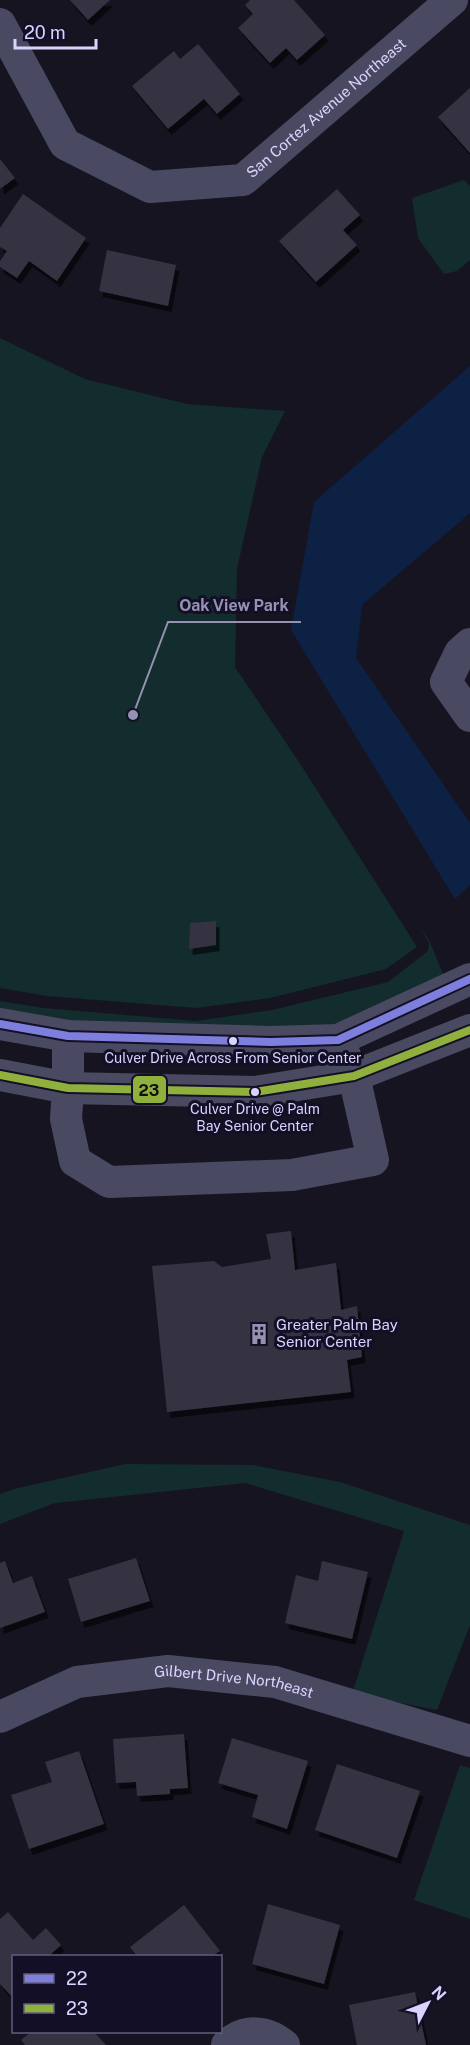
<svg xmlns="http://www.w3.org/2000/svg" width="470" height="2045" font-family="'Public Sans',sans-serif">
<defs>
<filter id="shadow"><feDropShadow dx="3.5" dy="6" stdDeviation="0" flood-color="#0009"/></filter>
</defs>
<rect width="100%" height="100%" fill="#161421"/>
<g fill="#132c2d">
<polygon points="464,180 470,186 470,260 457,271 444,274 418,238 412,198"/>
<polygon points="0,338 85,379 187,404 285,411 262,457 237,569 235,667 299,762 417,947 386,969 270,998 196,1008 47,996 0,988"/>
<polygon points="420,927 429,940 444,976 336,1025 273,1027 71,1021 0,1009 0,1001 44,1008 196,1021 272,1010 388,982 428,951 429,943"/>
<polygon points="125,1464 253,1465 340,1482 470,1525 470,1625 437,1710 352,1694 404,1531 245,1483 55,1503 0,1524 0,1494 14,1489"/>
<polygon points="460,1765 470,1768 470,1919 414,1900"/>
</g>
<polygon fill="#0d2144" points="470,366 470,513 362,605 356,658 470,823 470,885 455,899 291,630 314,502"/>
<g fill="#343243" filter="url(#shadow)">
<polygon points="70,0 110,0 88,20"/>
<polygon points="250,0 294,0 325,35 297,60 286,48 270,63 238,28 253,14 245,5"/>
<polygon points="198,44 240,94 217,114 204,99 168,129 132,86 174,51 180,59"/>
<polygon points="470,88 470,153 438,117"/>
<polygon points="0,159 15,178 0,189"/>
<polygon points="337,189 360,215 343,230 357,245 316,282 279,241"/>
<polygon points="23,194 86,238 57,281 29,261 17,278 0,267 0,261 7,251 0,247 0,228"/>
<polygon points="107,250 176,265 168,306 99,291"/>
<polygon points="216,921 216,945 189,949 190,923"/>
<polygon points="291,1231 295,1270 336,1263 341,1310 357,1306 362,1357 347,1360 351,1392 167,1412 152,1266 214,1261 222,1267 271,1259 266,1234"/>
<polygon points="136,1558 150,1601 81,1622 68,1579"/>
<polygon points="5,1561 13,1583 32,1576 45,1612 0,1628 0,1563"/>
<polygon points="322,1561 368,1572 352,1639 285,1623 296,1575 318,1581"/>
<polygon points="184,1734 188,1788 170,1789 170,1794 137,1796 136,1782 116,1783 113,1739"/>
<polygon points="232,1738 308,1761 287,1829 252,1817 258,1795 218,1783"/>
<polygon points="79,1751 104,1824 29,1849 11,1795 52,1782 45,1762"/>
<polygon points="337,1764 420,1791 397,1858 315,1830"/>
<polygon points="268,1904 340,1925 324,1984 252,1964"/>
<polygon points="184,1905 220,1951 212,1956 137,1956 130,1947"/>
<polygon points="8,1912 33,1940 46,1928 61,1945 50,1955 51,1956 14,1956 14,1999 0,1984 0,1919"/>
<polygon points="415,1992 426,2045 357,2045 349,2005"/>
<polygon points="31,2032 94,2032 106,2045 25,2045 21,2040"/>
</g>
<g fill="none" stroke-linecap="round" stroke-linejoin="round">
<g stroke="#4a4962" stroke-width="32">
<path id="s1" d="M0,24L65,144L150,187L243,180L452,0"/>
<polyline points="470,644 460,653 446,682 470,716"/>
<polyline points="0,1024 68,1036 271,1042 338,1040 470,979"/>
<polyline points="68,1036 68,1088 66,1119 75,1161 109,1182 292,1175 373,1160 354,1076 338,1040"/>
<polyline points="0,1075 68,1088 255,1092 354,1076 470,1030"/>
<path id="s2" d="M0,1717L77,1682L168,1671L275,1682L470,1741"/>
<path d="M227,2045C244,2029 266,2030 284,2045"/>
</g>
<defs>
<polyline id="bus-1" points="0,1024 68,1036 271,1042 338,1040 470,979"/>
<polyline id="bus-2" points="0,1075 68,1088 255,1092 354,1076 470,1030"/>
</defs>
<use href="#bus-1" stroke="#130f26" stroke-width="12"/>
<use href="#bus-2" stroke="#130f26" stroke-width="12"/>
<use href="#bus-1" stroke="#7e7fdd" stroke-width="8"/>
<use href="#bus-2" stroke="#90b03e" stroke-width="8"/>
</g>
<defs>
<symbol id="building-bare" viewBox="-9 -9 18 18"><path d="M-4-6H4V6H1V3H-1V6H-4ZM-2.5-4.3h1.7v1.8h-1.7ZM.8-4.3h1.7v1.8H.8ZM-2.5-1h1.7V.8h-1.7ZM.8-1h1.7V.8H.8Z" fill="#9591b1" stroke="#130f26" stroke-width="2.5" paint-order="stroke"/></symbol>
</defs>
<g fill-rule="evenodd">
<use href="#building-bare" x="244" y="1319" width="30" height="30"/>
</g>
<g fill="#d9d4ff" stroke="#130f26" stroke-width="2">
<circle cx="233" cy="1041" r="5"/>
<circle cx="255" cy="1092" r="5"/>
</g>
<g text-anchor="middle" stroke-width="6" stroke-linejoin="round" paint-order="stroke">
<g font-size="14" fill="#d9d4ff" stroke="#130f26">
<text x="233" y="1063">Culver Drive Across From Senior Center</text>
<text x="255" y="1114">Culver Drive @ Palm<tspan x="255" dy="17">Bay Senior Center</tspan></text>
</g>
<g font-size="15" fill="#d9d4ff" stroke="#130f26">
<text dy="5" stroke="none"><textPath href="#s1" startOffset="435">San Cortez Avenue Northeast</textPath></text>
<text dy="5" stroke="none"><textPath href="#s2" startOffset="243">Gilbert Drive Northeast</textPath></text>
</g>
<g font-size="15" fill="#d9d4ff" stroke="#130f26" text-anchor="start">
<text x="276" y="1330">Greater Palm Bay<tspan x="276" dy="17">Senior Center</tspan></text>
</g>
</g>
<path fill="none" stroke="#9591b1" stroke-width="2" d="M133 715L168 622H301"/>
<circle fill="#9591b1" stroke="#130f26" stroke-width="2" cx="133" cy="715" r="6"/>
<g font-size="16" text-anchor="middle" font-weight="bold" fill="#9591b1" stroke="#130f26" stroke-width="6" stroke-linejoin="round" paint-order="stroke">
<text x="234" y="611">Oak View Park</text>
</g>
<rect stroke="#130f26" stroke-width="2" x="132" y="1075" width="35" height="29" rx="6" fill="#90b03e"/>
<g font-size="16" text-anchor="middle" font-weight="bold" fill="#111">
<text x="149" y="1096">23</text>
</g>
<rect x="12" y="1955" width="210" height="78" fill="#130f26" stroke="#625e7d" stroke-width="1.5"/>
<rect x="24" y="1974" width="30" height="9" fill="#7e7fdd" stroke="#625e7d" stroke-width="1.5"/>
<text x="66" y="1985" font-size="18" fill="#d9d4ff">22</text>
<rect x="24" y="2004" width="30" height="9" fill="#90b03e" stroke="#625e7d" stroke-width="1.5"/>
<text x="66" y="2015" font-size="18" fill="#d9d4ff">23</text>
<g transform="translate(428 2003) rotate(48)" stroke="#130f26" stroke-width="4.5" paint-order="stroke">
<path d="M0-4.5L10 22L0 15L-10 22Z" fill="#d9d4ff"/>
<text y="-9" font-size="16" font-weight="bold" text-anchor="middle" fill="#d9d4ff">N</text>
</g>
<path d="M15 39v9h81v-9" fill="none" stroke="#d9d4ff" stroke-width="3"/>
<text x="24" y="39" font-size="18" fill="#d9d4ff" stroke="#130f26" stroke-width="4.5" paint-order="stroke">20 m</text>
</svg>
